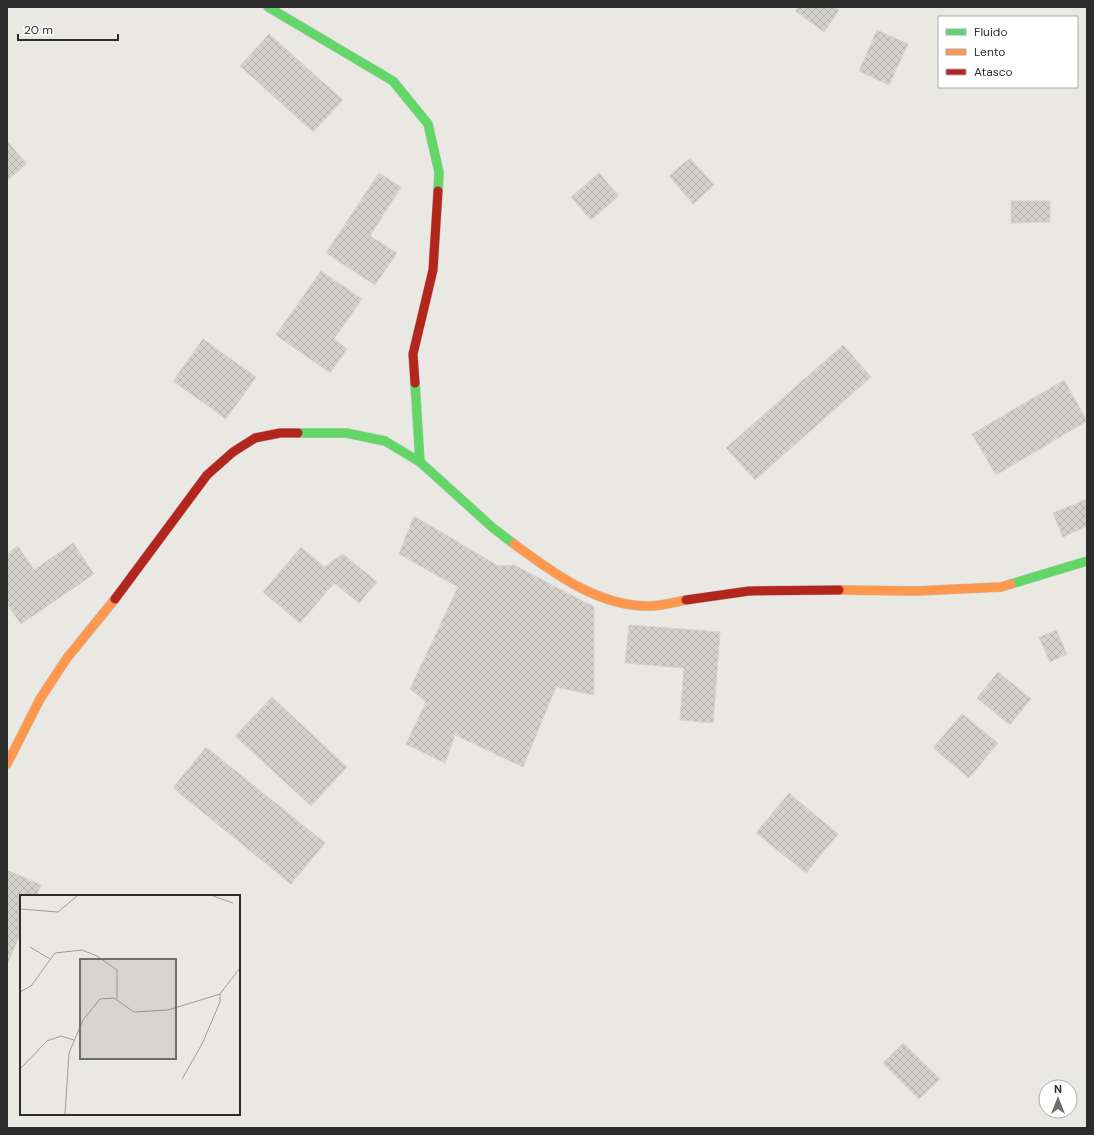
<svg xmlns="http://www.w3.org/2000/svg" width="1094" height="1135" font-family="'DM Sans',sans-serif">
<defs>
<pattern id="building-cross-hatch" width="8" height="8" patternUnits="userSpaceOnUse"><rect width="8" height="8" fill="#d3d1ce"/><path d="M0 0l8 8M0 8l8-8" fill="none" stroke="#b5b4b1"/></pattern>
</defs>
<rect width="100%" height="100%" fill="#eae8e3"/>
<g fill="url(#building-cross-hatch)" stroke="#d5d3cf">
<polygon points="798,7 835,7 839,10 824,32 795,11"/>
<polygon points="877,30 908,44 889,85 859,71"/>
<polygon points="269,34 343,100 313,132 240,66"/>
<polygon points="7,141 27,164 7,180"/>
<polygon points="690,158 714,185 693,204 669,176"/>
<polygon points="379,173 401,187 370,236 397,253 375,285 326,253"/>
<polygon points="599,173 619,196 591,220 571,197"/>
<polygon points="1011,201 1050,201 1050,222 1011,223"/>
<polygon points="321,271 362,299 334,339 347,349 330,373 276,335"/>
<polygon points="203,339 256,377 226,419 173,381"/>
<polygon points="843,345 871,377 755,480 726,448"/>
<polygon points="1064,380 1087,421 996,475 972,434"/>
<polygon points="1087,499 1087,526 1063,537 1053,513"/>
<polygon points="414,516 498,566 514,565 594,607 594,695 556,687 523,767 455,735 445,763 406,744 426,702 410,689 458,587 399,554"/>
<polygon points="73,543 94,574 21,624 7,604 7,554 18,546 34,570"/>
<polygon points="301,547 324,567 343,554 377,582 359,603 334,583 300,623 263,592"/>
<polygon points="629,625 720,632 713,723 680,720 684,668 625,663"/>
<polygon points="1056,630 1067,654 1050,662 1039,637"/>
<polygon points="998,672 1031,699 1010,725 977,698"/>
<polygon points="272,697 347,767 311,806 235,736"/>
<polygon points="962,714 998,743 969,778 933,748"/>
<polygon points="206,747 325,843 291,884 173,788"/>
<polygon points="789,793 838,834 806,873 756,833"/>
<polygon points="7,870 41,885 36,896 21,896 21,932 7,965"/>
<polygon points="903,1043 940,1079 919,1099 883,1063"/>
</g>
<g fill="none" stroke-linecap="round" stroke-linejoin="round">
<defs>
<g id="fast">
<polyline points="268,7 393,81 428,124 439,172 438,191"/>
<polyline points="415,383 420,462"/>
<polyline points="298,433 346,433 385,441 420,462 493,528 514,544"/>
<polyline points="1011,584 1087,561"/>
</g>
<g id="slow">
<path d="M514,544C553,573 599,607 650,606C662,606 675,602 686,600"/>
<polyline points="839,590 916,591 1001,587 1011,584"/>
<polyline points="7,764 40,699 67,658 115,599"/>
</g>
<g id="jam">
<polyline points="415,383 413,354 433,270 438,191"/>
<polyline points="115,599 207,475 233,452 255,438 280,433 298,433"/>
<polyline points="686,600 749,591 839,590"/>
</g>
</defs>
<use href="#fast" stroke="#c4c3c3" stroke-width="10"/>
<use href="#slow" stroke="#c4c3c3" stroke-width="10"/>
<use href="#jam" stroke="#c4c3c3" stroke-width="10"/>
<use href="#fast" stroke="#63d668" stroke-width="9"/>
<use href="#slow" stroke="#ff974d" stroke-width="9"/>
<use href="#jam" stroke="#b3261e" stroke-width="9"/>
</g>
<g transform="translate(20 895)">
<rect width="220" height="220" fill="#eae8e3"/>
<path fill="none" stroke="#9e9d9a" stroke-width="1" d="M193,1L213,8M0,14L38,17L57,1M10,52L30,64M0,97L11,91L35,58L62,55L77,61L97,75V104M0,174L27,146L41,141L54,145M162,184L182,149L200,107V99M45,219L49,158L63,125L80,104L94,103L114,117L148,115L200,99L220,73"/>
<path fill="#6e6e6c" fill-opacity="0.15" stroke="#6e6e6c" stroke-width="2" d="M60,64H156V164H60Z"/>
<rect width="220" height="220" fill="none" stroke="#2c2c2c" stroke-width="2"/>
</g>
<rect width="1094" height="1135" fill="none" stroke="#2c2c2c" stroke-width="16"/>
<rect x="938" y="16" width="140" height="72" fill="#ffffff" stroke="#ababab"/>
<rect x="946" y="29" width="20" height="6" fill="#63d668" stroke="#ababab"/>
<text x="974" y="36" font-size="12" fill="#2c2c2c">Fluido</text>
<rect x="946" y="49" width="20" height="6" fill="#ff974d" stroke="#ababab"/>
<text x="974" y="56" font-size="12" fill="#2c2c2c">Lento</text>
<rect x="946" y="69" width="20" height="6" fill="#b3261e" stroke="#ababab"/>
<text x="974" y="76" font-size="12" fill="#2c2c2c">Atasco</text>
<g transform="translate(1058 1099)"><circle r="19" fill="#ffffff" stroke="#ababab"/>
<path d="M0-3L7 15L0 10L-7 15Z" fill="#6e6e6c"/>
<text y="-6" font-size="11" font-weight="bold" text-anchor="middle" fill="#2c2c2c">N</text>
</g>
<path d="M18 34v6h100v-6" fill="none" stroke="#2c2c2c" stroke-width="2"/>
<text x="24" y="34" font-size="12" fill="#2c2c2c" stroke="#ffffff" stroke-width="3" paint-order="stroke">20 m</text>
</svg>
